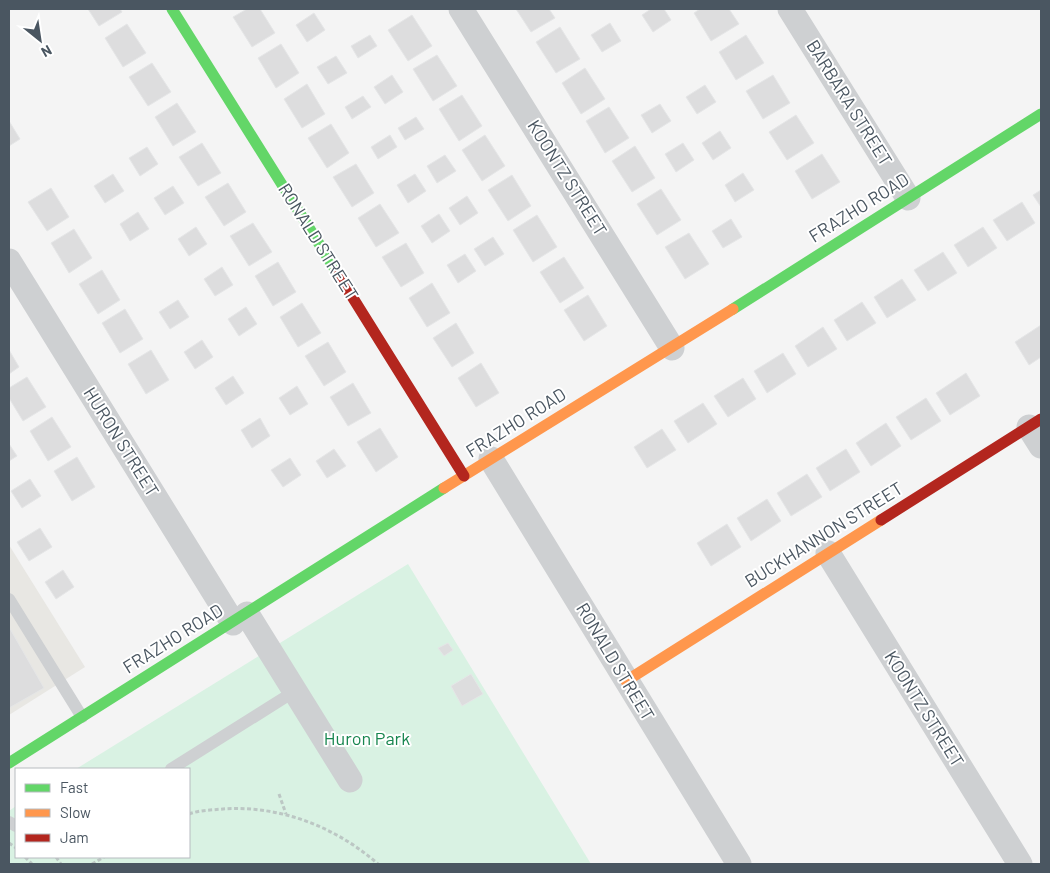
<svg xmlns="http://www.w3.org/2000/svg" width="1050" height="873" font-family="Barlow,sans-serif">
<rect width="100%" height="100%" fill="#f4f4f4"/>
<polygon fill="#e8e7e3" points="9,545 85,667 9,715"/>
<polygon fill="#d9f2e3" points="408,564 591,864 9,864 9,811 16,806 16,857 189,857 189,769 76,769"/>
<g fill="#ddddde" stroke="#e5e6e7">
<polygon points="88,9 120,9 122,12 99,26"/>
<polygon points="247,9 260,9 275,33 252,47 233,17"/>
<polygon points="516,9 549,9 555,18 531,32"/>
<polygon points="651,9 664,9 671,20 653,32 642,15"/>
<polygon points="700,9 729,9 739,24 711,41 694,13"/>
<polygon points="314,13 325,30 307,42 296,25"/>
<polygon points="412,15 432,46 408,61 388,30"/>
<polygon points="610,23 621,41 602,52 591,35"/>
<polygon points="127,24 146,53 123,67 105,38"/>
<polygon points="560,27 580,59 556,73 536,42"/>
<polygon points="370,35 377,46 358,58 351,46"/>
<polygon points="746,35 764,63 736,80 719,52"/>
<polygon points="281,44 299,73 276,88 258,58"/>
<polygon points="437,55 457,86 433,101 413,69"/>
<polygon points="336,56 347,73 328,84 317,67"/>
<polygon points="152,63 171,92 148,106 129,77"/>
<polygon points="585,68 605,99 581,114 562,83"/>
<polygon points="392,75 403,92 385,104 374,87"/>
<polygon points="773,75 790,103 763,119 746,91"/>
<polygon points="307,84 325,114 302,128 284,99"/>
<polygon points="705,85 716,102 697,114 686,97"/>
<polygon points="462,95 482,126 459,141 439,109"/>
<polygon points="363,96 371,107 352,119 345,107"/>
<polygon points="177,103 196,132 173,146 155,117"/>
<polygon points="660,104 671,121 652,133 641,115"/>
<polygon points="609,107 629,138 605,153 586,121"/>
<polygon points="796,115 814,143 787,160 769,132"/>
<polygon points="416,117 424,129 405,140 398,128"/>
<polygon points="9,121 20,139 9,146"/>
<polygon points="331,124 349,153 327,168 308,138"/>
<polygon points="720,131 731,148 713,160 702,143"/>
<polygon points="390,135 397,147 378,159 371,147"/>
<polygon points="485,135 505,166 482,181 462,150"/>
<polygon points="202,143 221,173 198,186 179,157"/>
<polygon points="683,143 694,160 676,172 665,154"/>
<polygon points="635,146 655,178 632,192 612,161"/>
<polygon points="147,147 158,164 140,176 129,158"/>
<polygon points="822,154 840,182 812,199 795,171"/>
<polygon points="445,155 456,171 437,183 427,166"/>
<polygon points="356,164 374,193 352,207 333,177"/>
<polygon points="743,173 754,190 735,202 725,185"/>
<polygon points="113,174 124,191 105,203 94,186"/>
<polygon points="415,174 426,191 408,203 397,185"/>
<polygon points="512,175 531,206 508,221 488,190"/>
<polygon points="228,183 246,212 224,226 205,197"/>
<polygon points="173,186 184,203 165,215 154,198"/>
<polygon points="51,188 69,217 47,231 28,202"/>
<polygon points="661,189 681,220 657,235 637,204"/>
<polygon points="1041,190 1041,207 1033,195"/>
<polygon points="467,196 478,213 460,225 449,208"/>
<polygon points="1022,202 1035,223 1007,241 993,220"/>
<polygon points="380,204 399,233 376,247 358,218"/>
<polygon points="138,212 149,229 130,241 120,224"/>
<polygon points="439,214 450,231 432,243 421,226"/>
<polygon points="537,215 557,247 533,262 513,230"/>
<polygon points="731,219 742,237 723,248 712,231"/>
<polygon points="253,223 272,252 249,266 230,236"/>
<polygon points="196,227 207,244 189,256 178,239"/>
<polygon points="983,227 997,248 968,267 954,245"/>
<polygon points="74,229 92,258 69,273 51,243"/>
<polygon points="689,233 709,264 685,279 665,247"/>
<polygon points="493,237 504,254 485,266 474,249"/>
<polygon points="406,243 424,273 401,287 382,257"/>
<polygon points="943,252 957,273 928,291 914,270"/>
<polygon points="465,254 476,271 458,283 447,265"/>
<polygon points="564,257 584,288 560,303 540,272"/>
<polygon points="278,262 296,292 273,306 255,276"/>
<polygon points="222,267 233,285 215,296 204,279"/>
<polygon points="102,270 120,300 98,314 79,284"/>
<polygon points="902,279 916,300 887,318 874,297"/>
<polygon points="432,283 450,313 427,327 409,298"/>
<polygon points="588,295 607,326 584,341 564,310"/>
<polygon points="178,300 189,317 170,329 159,312"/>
<polygon points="862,302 876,323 847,341 834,320"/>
<polygon points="302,303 321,333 298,347 280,317"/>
<polygon points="246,307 257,324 239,336 228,319"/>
<polygon points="125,309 143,339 120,353 102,323"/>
<polygon points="456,323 474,353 452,367 433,338"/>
<polygon points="1041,325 1041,357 1029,365 1015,342"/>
<polygon points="823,327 837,349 808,367 795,346"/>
<polygon points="202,340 213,357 195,369 184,352"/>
<polygon points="328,342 346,372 324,386 305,356"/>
<polygon points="9,350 19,367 9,374"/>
<polygon points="151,350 169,380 146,394 128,364"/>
<polygon points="783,353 796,374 767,393 754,371"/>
<polygon points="481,363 499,393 476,407 458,378"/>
<polygon points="966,373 980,396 950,415 936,393"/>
<polygon points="233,376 244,393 226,405 215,388"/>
<polygon points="27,377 46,407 23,421 9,398 9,388"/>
<polygon points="743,378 756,399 728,417 714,396"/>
<polygon points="353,383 371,413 348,426 330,397"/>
<polygon points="297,386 308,404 290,415 279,398"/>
<polygon points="926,398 941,421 911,440 896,417"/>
<polygon points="703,403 717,424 688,443 674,421"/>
<polygon points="52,417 71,447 48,461 30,431"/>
<polygon points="260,418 270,436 252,448 241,430"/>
<polygon points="886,423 901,446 871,466 856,443"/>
<polygon points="380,428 398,457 376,472 357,442"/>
<polygon points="662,429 676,450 647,468 634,447"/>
<polygon points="9,444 17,456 9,461"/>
<polygon points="334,449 346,466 327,478 316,461"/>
<polygon points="846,449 860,472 830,491 816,468"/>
<polygon points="77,457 95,487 72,501 54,471"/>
<polygon points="290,458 301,475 283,487 271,470"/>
<polygon points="807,474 822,497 791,516 777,493"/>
<polygon points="30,479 41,496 22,508 11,491"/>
<polygon points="767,499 781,521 751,541 737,518"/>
<polygon points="727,524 741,547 711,566 697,543"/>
<polygon points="40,528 52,547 29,561 17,542"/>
<polygon points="63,570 74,587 56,599 45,582"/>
<polygon points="9,627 44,688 9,708"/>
<polygon points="448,643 453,650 444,656 438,648"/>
<polygon points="471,674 483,694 462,706 451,686"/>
</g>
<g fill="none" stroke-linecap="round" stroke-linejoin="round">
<g stroke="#bcc7c4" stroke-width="3" stroke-dasharray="4 2.5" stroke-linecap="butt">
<polyline points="279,794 286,814"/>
<path d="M189,814C200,810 212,810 223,809C280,805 336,827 378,864"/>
<polyline points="9,843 16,848"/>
<polyline points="25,857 32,864"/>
<polyline points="56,857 61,864"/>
<polyline points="92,864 104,857"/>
</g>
<g stroke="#ced0d2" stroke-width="12">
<polyline points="9,599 82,717"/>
<polyline points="171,769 295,691"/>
<polyline points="9,822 16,826"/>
</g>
<g stroke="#ced0d2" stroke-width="25">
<polyline points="461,9 672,348"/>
<polyline points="790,9 908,198"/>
<polyline points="9,261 233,623"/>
<polyline points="1029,427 1041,446"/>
<polyline points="491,459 739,864"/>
<polyline points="828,553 1020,864"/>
<polyline points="247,614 350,780"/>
</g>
<g stroke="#63d668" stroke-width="11">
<polyline points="172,9 338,274"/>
<polyline points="733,309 1041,114"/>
<polyline points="9,763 444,488"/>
</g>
<g stroke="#ff974d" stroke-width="11">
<polyline points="444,488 733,309"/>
<polyline points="626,681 881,520"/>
</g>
<g stroke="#b3261e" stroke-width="11">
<polyline points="338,274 464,476"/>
<polyline points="881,520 1041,419"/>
</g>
</g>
<g text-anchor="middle" stroke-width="4" stroke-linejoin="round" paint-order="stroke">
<g font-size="18" fill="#4a5661" stroke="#fff">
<text transform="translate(849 103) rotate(58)" y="6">BARBARA STREET</text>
<text transform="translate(567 178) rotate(58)" y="6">KOONTZ STREET</text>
<text transform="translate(859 208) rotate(-32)" y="6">FRAZHO ROAD</text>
<text transform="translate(318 242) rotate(58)" y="6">RONALD STREET</text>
<text transform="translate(516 423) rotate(-32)" y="6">FRAZHO ROAD</text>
<text transform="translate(121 442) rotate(58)" y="6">HURON STREET</text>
<text transform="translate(824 535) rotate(-32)" y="6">BUCKHANNON STREET</text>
<text transform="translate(173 639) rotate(-32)" y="6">FRAZHO ROAD</text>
<text transform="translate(615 662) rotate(59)" y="6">RONALD STREET</text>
<text transform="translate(924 709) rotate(58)" y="6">KOONTZ STREET</text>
</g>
<g font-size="18" fill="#17864f" stroke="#fff">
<text x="367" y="745">Huron Park</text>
</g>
</g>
<rect width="1050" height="873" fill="none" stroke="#4a5661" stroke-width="20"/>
<rect x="15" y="768" width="175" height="90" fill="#ffffff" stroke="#b7bbc0"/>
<rect x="25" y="784" width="25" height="8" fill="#63d668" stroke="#b7bbc0"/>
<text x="60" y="793" font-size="15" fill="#4a5661">Fast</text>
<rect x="25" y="809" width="25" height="8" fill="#ff974d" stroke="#b7bbc0"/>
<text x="60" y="818" font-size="15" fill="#4a5661">Slow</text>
<rect x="25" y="834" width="25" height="8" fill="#b3261e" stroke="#b7bbc0"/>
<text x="60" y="843" font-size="15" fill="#4a5661">Jam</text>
<g transform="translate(40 40) rotate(150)" stroke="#ffffff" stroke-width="4" paint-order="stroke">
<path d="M0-4L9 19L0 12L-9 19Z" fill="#4a5661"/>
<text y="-8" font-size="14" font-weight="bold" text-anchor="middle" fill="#4a5661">N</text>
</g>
</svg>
